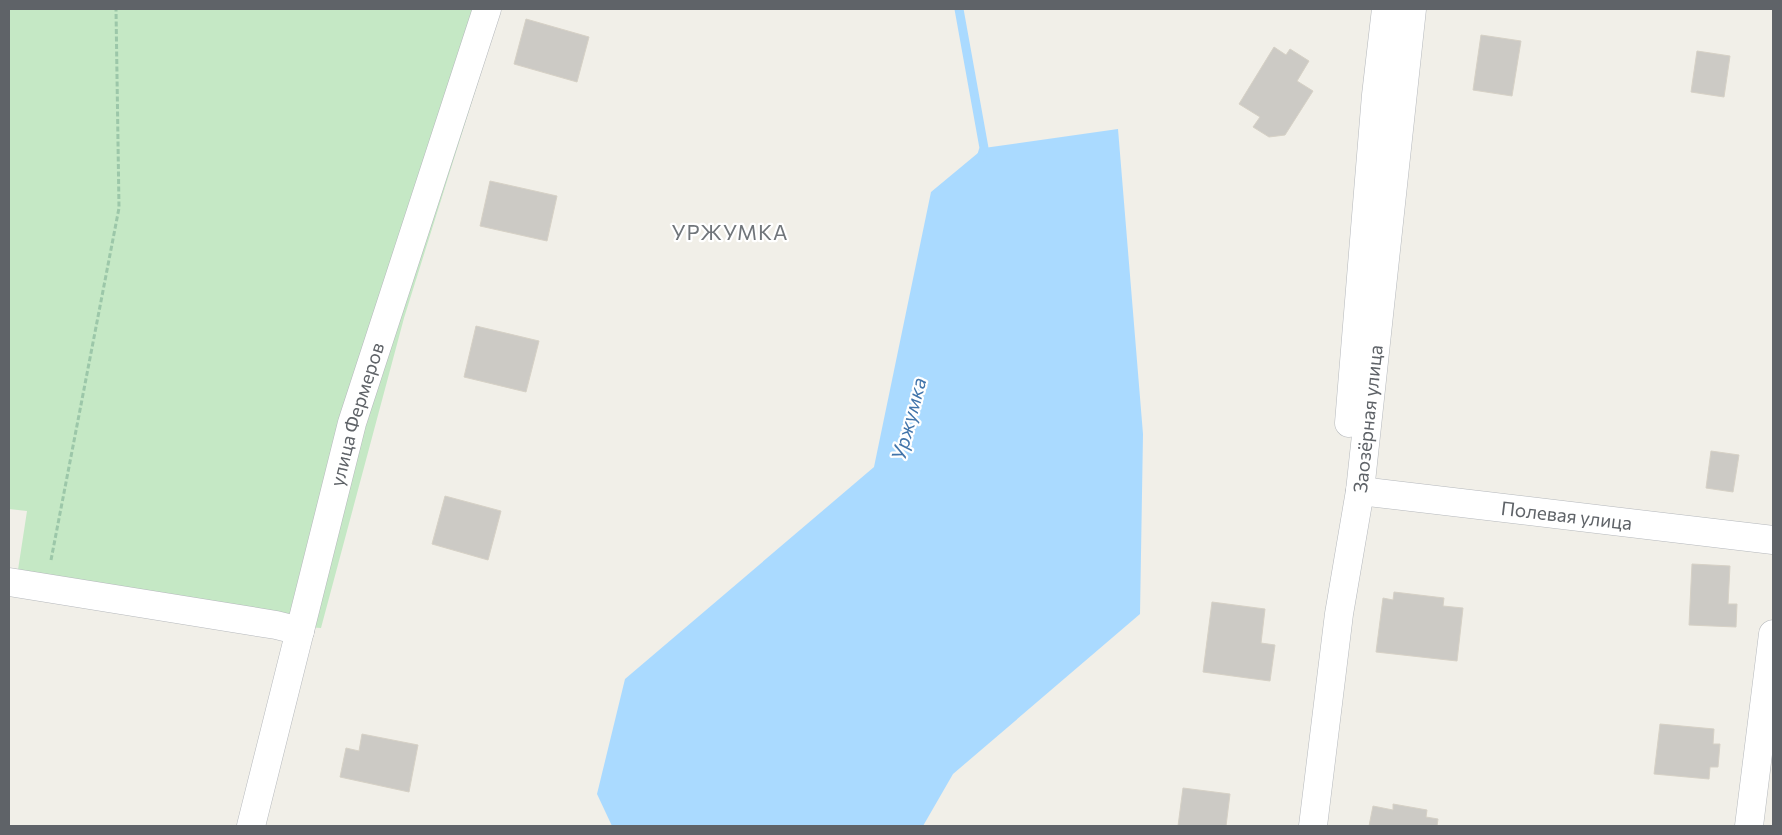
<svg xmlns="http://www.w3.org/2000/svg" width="1782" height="835" font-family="Commissioner,sans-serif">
<rect width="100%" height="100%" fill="#f1efe8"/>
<polygon fill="#c5e8c5" points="9,9 501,9 404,318 321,628 276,625 16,583 27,511 9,509"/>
<polygon fill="#aadaff" points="1118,129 1143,434 1140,614 953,774 923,826 612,826 597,794 625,679 874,467 931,192 984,148"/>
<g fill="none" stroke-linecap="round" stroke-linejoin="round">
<polyline stroke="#aadaff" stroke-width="9" points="959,9 984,148 981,158"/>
</g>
<g fill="#cccac5" stroke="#d6d1c6">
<polygon points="526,19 589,37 577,82 514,64"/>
<polygon points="1481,35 1521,41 1512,96 1473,90"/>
<polygon points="1274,47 1286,55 1290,49 1309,61 1297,81 1313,91 1285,135 1269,137 1253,127 1260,117 1239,104"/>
<polygon points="1697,51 1730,56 1724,97 1691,92"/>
<polygon points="490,181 557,196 547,241 480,226"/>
<polygon points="476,326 539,341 526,392 464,377"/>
<polygon points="1711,451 1739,455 1733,492 1706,488"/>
<polygon points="445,496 501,511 488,560 432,544"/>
<polygon points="1692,564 1730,566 1728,604 1737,604 1736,627 1689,625"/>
<polygon points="1394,592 1444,598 1443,606 1463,608 1457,661 1376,652 1383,598 1393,600"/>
<polygon points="1212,602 1265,609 1261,643 1275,645 1270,681 1203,672"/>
<polygon points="1660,724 1714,729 1713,744 1720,744 1718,767 1710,767 1709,779 1654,774"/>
<polygon points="362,734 418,745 409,792 340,777 346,748 359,751"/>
<polygon points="1183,788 1230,794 1226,826 1178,826"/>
<polygon points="1393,804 1427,810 1426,817 1438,819 1437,826 1369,826 1373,806 1393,810"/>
</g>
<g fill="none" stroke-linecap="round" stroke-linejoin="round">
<defs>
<g id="minor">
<polyline points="1349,423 1376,95 1386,9"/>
<path id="s1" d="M1360,491L1773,540"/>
<polyline points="9,582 276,625 300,631"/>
<path id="s2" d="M251,826L352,423L487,9"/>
<path id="s3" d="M1313,826L1339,614L1360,491L1412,9"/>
<polyline points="1749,826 1773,634"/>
</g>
</defs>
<use href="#minor" stroke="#b5b8bc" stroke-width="29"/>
<polyline stroke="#9cc7a9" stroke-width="3" stroke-dasharray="5 2.5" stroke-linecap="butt" points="51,560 119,208 116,9"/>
<use href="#minor" stroke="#fff" stroke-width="28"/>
</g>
<g text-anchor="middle" stroke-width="4.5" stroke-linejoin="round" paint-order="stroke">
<g font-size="19" fill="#5f6368" stroke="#fff">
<text dy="7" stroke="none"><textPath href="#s2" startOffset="425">улица Фермеров</textPath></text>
<text dy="7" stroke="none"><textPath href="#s3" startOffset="411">Заозёрная улица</textPath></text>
<text dy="7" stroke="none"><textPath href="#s1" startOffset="208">Полевая улица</textPath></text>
</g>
<g font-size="20" font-style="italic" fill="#4174aa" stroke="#fff">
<text transform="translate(909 419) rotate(-75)" y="7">Уржумка</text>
</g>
<g font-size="21" letter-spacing="1" fill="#70757a" stroke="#fff">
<text x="730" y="240">УРЖУМКА</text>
</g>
</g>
<rect width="1782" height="835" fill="none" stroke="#5f6368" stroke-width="20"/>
</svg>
